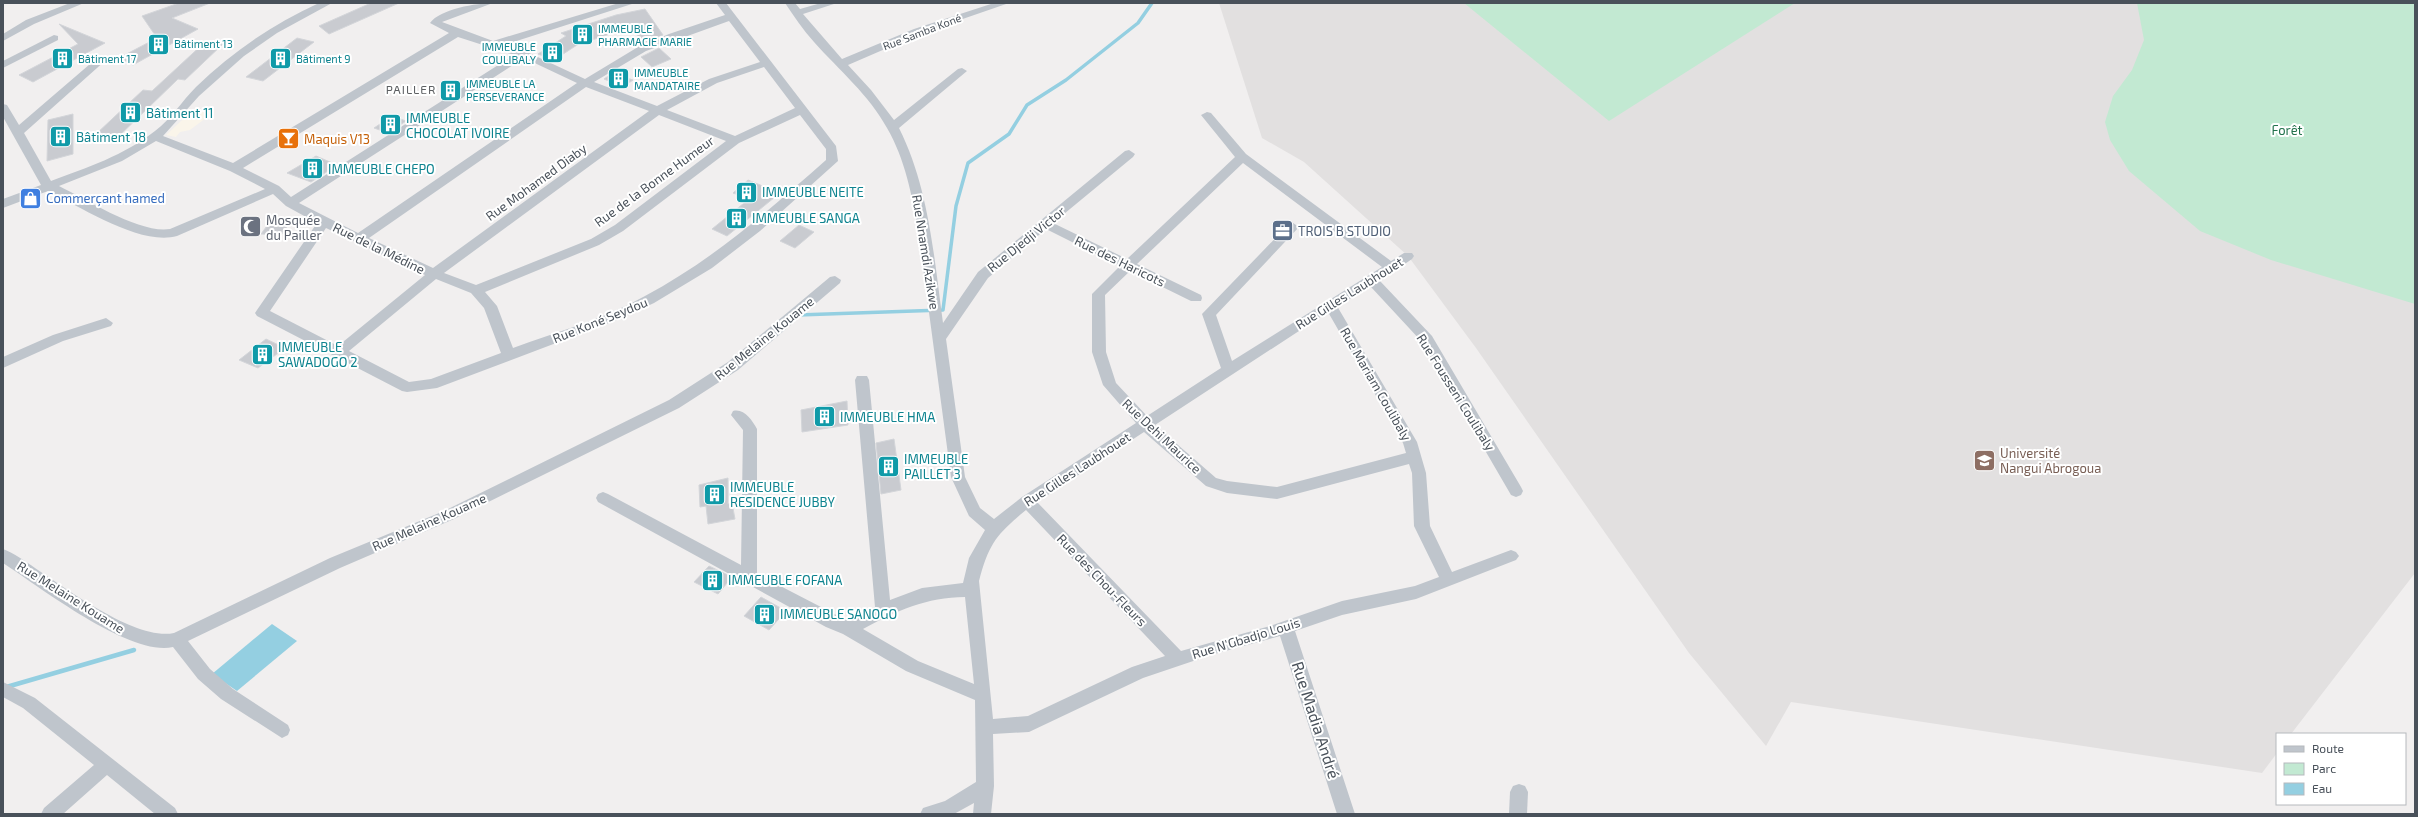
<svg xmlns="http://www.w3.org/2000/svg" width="2418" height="817" font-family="'Exo 2',sans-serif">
<rect width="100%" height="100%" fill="#f1efef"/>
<polygon fill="#faf5ea" points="195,108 210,115 190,130 180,132 176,137 166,135"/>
<polygon fill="#e2e0e0" points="1219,3 2415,3 2415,573 2291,734 2277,734 2277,753 2262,773 1791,702 1766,746 1689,653 1476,348 1408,256 1304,162 1262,138"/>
<g fill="#c2e9d2">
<polygon points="1464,3 1795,3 1609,121"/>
<polygon points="2137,3 2415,3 2415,304 2271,260 2200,231 2129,171 2110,140 2105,122 2113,96 2132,70 2144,40"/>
</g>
<polygon fill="#94cfe1" points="272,624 297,641 237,691 212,674"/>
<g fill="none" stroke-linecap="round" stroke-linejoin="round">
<polyline stroke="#94cfe1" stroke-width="3.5" points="798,315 943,310 956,206 968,163 1009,134 1027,105 1066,80 1138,23 1152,3"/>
<polyline stroke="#94cfe1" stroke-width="4.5" points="3,688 134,650"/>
</g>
<g fill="#c9cbd0" stroke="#d3d5d9">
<polygon points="179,3 210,3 172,18 198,29 133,65 119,58 157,38 142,16"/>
<polygon points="371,3 399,3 329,34 319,26"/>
<polygon points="645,9 663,35 643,43 631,27 577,45 554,60 538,54 566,36 561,33 616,15"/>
<polygon points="59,24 105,43 33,82 19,75 78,44"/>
<polygon points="297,38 314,42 263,81 246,77"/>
<polygon points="205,42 224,43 185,80 178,79 118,137 95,135 143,90 152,91"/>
<polygon points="659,48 671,59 652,67 641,57"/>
<polygon points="614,72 627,78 633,80 623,87 604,79"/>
<polygon points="73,114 73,154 47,161 48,120"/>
<polygon points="392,116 406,121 388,133 374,128"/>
<polygon points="316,156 337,165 311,182 287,173"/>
<polygon points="748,180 780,193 727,236 712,229 749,199 733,193"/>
<polygon points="275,215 289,224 281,235 261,234"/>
<polygon points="799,225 814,232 795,248 780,241"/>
<polygon points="266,339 285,348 258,368 239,360"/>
<polygon points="847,401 848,425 802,432 801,410"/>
<polygon points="894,439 901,490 881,494 876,443"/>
<polygon points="728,478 728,504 732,503 735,519 708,524 706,506 700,507 699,485"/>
<polygon points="709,566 732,577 718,594 694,582"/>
<polygon points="761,597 786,611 769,630 744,616"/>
</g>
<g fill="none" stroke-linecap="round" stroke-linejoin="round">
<g fill="#bfc5cc" fill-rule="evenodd">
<polygon points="70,3 84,3 34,24 3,41 3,34 26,20"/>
<path d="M319,3H332L277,33L244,56L199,96L163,136L233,163L449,33L430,23C440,9 477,3 493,3L442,22L493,41L619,3H635L504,45L527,52L585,79L638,47L669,34L725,15L716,3H726L836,146L838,161L760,231L712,268L654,303L622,318L437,388L407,392L402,391L257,316L255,313L257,310L317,223L286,206L273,194L177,236C140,246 83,208 48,191L3,208V199L41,185L3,117V104L7,105L19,125L97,58H105L106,60L24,133L51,181C86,168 125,155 155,131C171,119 182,101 196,87C232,52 273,24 319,3ZM729,21L760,62L709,79L657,106L594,82L646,51ZM458,37L514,55L291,197L279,186L243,168ZM524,58L577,83L358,233L299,203ZM764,67L795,108L735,136L667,110L717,83ZM586,87L649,111L433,268L369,238ZM659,115L726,141L615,225L591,239L476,285L444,273ZM800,115L826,149V160C768,211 714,259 645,296C604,319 557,332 513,348L497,306L485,292L599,245L623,231L739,143ZM156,141L230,171L265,189L170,229C141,234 87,200 59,186L122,161ZM326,228L425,275L338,346L270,311ZM436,279L471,293L484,308L501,353L431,379L409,382L349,351Z"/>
<path d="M785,3H795L800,9L821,3H837L803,14L842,59L914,29L994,3H1009L922,33L848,65L871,90L894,120L958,69L962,68L967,71L899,128C929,188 934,257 943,323L978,272L1125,151L1129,150L1135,154L1133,157L1053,223L1127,259L1235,157L1201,115L1207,112L1211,113L1246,154L1391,261L1404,253H1412L1414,256L1412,259L1380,281L1432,336L1521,487L1523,491L1521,495L1516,497L1511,495L1422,342L1371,287L1337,306L1417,442L1426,473L1430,526L1452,572L1511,550L1516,552L1519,556L1516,560L1416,599L1342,615L1295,631L1355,814H1337L1280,636L1211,655L1143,678L1029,732L993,734L994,786L991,814H973L974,803L954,814H920L923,808L945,801L976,782L975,700L906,671L843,634L826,627L598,502L596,498L598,494L603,492L608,494L741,565L743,430L731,415L733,411C744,408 752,420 757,429V574L848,621L875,607L855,380L857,376H867L869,380L890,600L922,588L963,583L969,558L985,530L969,516L951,477L918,230C912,195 905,159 887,128C869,95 839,70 814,42C803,30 794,16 785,3ZM1243,163L1382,267L1232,361L1216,315L1299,227L1293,223L1289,224L1202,314L1221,368L1147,416L1116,383L1106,352L1105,295L1130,271L1191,301H1201L1202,298L1201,295L1137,264ZM1046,229L1120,266L1092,294V352L1103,385L1136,423L1022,497L994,519L980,508L965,477L946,339L988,278ZM1328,312L1403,443L1406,453L1277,487L1227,481L1216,478L1155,425ZM1144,432L1206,486L1227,493L1277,499L1409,464L1412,473L1414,526L1439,577L1415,586L1342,601L1270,626L1181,651L1037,502ZM1026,510L1165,656L1132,667L1028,716L993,719L979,581C989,543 997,534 1026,510ZM965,597L974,684L918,661L863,629C896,611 927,597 965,597Z"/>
<polygon points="54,35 58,36 58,40 3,68 3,61"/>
<path d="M835,276L841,280L840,283L738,370L679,408L454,519L340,568L188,641L210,669L233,689L288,725L290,730L288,735L282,738L221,699L198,679L173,647C130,657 40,587 3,563V549C14,553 25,561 35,568C67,589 136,641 174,633L330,558L444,511L669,400L728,362L830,277Z"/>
<polygon points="106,318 113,323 111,326 63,341 3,368 3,357 53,335"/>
<polygon points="3,682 35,698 175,808 178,814 155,814 107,775 63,814 41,814 44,808 94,765 23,708 3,697"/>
<polygon points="1519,784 1525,786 1528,792 1527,814 1509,814 1510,792 1513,786"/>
</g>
</g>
<defs>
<symbol id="building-square" viewBox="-11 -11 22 22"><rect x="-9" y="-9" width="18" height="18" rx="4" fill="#0f9aa8" stroke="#fff"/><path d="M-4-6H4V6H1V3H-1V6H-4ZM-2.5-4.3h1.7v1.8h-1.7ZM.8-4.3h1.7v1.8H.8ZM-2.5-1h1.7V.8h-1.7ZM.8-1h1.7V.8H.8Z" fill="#fff"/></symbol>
<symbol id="bar-square" viewBox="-11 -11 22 22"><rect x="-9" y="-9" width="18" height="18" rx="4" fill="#e8710a" stroke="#fff"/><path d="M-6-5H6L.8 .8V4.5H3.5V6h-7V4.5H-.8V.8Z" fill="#fff"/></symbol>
<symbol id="shop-square" viewBox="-11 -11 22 22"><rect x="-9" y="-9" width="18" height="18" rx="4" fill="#3f7fe0" stroke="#fff"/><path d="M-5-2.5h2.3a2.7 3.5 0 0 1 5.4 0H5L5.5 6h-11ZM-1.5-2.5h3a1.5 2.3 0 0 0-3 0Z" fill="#fff"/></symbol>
<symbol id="mosque-square" viewBox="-11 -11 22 22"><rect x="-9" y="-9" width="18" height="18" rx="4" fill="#6b7280" stroke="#fff"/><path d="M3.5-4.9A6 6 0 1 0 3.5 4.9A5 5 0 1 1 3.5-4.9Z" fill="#fff"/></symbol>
<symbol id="office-square" viewBox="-11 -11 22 22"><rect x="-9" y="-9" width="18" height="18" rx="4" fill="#5c6f8a" stroke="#fff"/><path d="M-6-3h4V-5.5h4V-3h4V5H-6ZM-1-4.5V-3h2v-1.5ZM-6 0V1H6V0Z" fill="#fff"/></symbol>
<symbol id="university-square" viewBox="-11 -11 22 22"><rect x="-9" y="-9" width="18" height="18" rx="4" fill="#8d6e63" stroke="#fff"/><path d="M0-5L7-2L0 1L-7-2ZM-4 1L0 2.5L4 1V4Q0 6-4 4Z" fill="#fff"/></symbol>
</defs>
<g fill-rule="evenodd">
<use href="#building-square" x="570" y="22" width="25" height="25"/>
<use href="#building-square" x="146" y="32" width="25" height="25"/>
<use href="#building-square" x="540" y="40" width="25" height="25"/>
<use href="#building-square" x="50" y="46" width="25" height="25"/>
<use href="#building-square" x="268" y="46" width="25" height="25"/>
<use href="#building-square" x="606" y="66" width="25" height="25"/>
<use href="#building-square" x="438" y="78" width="25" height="25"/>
<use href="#building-square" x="118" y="100" width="25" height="25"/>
<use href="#building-square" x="378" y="112" width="25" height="25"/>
<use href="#building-square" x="48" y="124" width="25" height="25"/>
<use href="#bar-square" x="276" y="126" width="25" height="25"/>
<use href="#building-square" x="300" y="156" width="25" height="25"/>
<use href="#building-square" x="734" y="180" width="25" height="25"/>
<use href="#shop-square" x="18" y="186" width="25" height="25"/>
<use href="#building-square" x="724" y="206" width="25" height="25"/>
<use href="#mosque-square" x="238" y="214" width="25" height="25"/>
<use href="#office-square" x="1270" y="218" width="25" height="25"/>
<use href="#building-square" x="250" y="342" width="25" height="25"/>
<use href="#building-square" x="812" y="404" width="25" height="25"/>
<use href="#university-square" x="1972" y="448" width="25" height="25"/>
<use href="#building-square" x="876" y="454" width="25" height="25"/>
<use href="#building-square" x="702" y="482" width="25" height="25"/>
<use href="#building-square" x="700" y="568" width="25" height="25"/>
<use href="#building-square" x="752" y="602" width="25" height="25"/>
</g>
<g text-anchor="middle" stroke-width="4" stroke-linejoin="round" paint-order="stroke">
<g font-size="11" fill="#0d838f" stroke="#fff" text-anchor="start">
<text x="598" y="33">IMMEUBLE<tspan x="598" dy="13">PHARMACIE MARIE</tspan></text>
<text x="174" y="48">Bâtiment 13</text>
<text x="536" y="51" text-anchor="end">IMMEUBLE<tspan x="536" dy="13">COULIBALY</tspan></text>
<text x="78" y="63">Bâtiment 17</text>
<text x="296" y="63">Bâtiment 9</text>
<text x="634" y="77">IMMEUBLE<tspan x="634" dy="13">MANDATAIRE</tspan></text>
<text x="466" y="88">IMMEUBLE LA<tspan x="466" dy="13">PERSEVERANCE</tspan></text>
</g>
<g font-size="11" fill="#49515a" stroke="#fff">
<text transform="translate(922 32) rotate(-21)" y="4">Rue Samba Koné</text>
</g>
<g font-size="12" letter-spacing="1" fill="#5c5f62" stroke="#fff">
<text x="411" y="94">PAILLER</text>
</g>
<g font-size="13" fill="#0d838f" stroke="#fff" text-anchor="start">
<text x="146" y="118">Bâtiment 11</text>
<text x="406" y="123">IMMEUBLE<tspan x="406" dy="15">CHOCOLAT IVOIRE</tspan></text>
<text x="76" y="142">Bâtiment 18</text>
<text x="328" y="174">IMMEUBLE CHEPO</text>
<text x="762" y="197">IMMEUBLE NEITE</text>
<text x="752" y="223">IMMEUBLE SANGA</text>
<text x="278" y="352">IMMEUBLE<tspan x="278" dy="15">SAWADOGO 2</tspan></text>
<text x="840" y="422">IMMEUBLE HMA</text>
<text x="904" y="464">IMMEUBLE<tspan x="904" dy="15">PAILLET 3</tspan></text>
<text x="730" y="492">IMMEUBLE<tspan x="730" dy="15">RESIDENCE JUBBY</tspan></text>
<text x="728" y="585">IMMEUBLE FOFANA</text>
<text x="780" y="619">IMMEUBLE SANOGO</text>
</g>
<g font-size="13" fill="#22724c" stroke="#fff">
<text x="2287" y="135">Forêt</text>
</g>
<g font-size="13" fill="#c56008" stroke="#fff" text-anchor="start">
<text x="304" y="144">Maquis V13</text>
</g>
<g font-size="13" fill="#49515a" stroke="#fff">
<text transform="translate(654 181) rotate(-36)" y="5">Rue de la Bonne Humeur</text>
<text transform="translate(536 182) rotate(-36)" y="5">Rue Mohamed Diaby</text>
<text transform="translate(1026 239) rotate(-39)" y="5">Rue Djedji Victor</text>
<text transform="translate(379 248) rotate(26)" y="5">Rue de la Médine</text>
<text transform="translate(926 252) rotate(81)" y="5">Rue Nnamdi Azikwe</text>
<text transform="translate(1120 261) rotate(26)" y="5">Rue des Haricots</text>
<text transform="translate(1349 293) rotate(-32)" y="5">Rue Gilles Laubhouet</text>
<text transform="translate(600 320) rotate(-22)" y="5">Rue Koné Seydou</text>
<text transform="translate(764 338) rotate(-39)" y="5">Rue Melaine Kouame</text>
<text transform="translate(1376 384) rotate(60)" y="5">Rue Mariam Coulibaly</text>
<text transform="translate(1456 392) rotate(58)" y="5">Rue Fousseni Coulibaly</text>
<text transform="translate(1162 436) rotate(43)" y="5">Rue Dehi Maurice</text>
<text transform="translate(1077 469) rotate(-33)" y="5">Rue Gilles Laubhouet</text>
<text transform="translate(429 522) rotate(-24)" y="5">Rue Melaine Kouame</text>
<text transform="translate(1102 580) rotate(46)" y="5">Rue des Chou-Fleurs</text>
<text transform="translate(71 597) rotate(32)" y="5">Rue Melaine Kouame</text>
<text transform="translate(1246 638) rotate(-17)" y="5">Rue N'Gbadjo Louis</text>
</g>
<g font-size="13" fill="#366cbe" stroke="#fff" text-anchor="start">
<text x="46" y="203">Commerçant hamed</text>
</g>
<g font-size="13" fill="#5b616d" stroke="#fff" text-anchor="start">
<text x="266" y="225">Mosquée<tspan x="266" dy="15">du Pailler</tspan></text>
</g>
<g font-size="13" fill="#4e5e75" stroke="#fff" text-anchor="start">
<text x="1298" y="236">TROIS B STUDIO</text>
</g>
<g font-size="13" fill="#785e54" stroke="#fff" text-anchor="start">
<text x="2000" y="458">Université<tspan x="2000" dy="15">Nangui Abrogoua</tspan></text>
</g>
<g font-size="16" fill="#49515a" stroke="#fff">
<text transform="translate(1316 720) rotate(72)" y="6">Rue Madia André</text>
</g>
</g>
<rect width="2418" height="817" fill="none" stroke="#49515a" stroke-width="8"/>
<rect x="2276" y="733" width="130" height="72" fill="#ffffff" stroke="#b6b9bd"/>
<rect x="2284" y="746" width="20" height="6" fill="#bfc5cc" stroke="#b6b9bd"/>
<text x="2312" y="753" font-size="12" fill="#49515a">Route</text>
<rect x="2284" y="763" width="20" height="12" fill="#c2e9d2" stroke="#b6b9bd"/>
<text x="2312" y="773" font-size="12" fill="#49515a">Parc</text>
<rect x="2284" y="783" width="20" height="12" fill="#94cfe1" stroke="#b6b9bd"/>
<text x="2312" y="793" font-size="12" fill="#49515a">Eau</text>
</svg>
